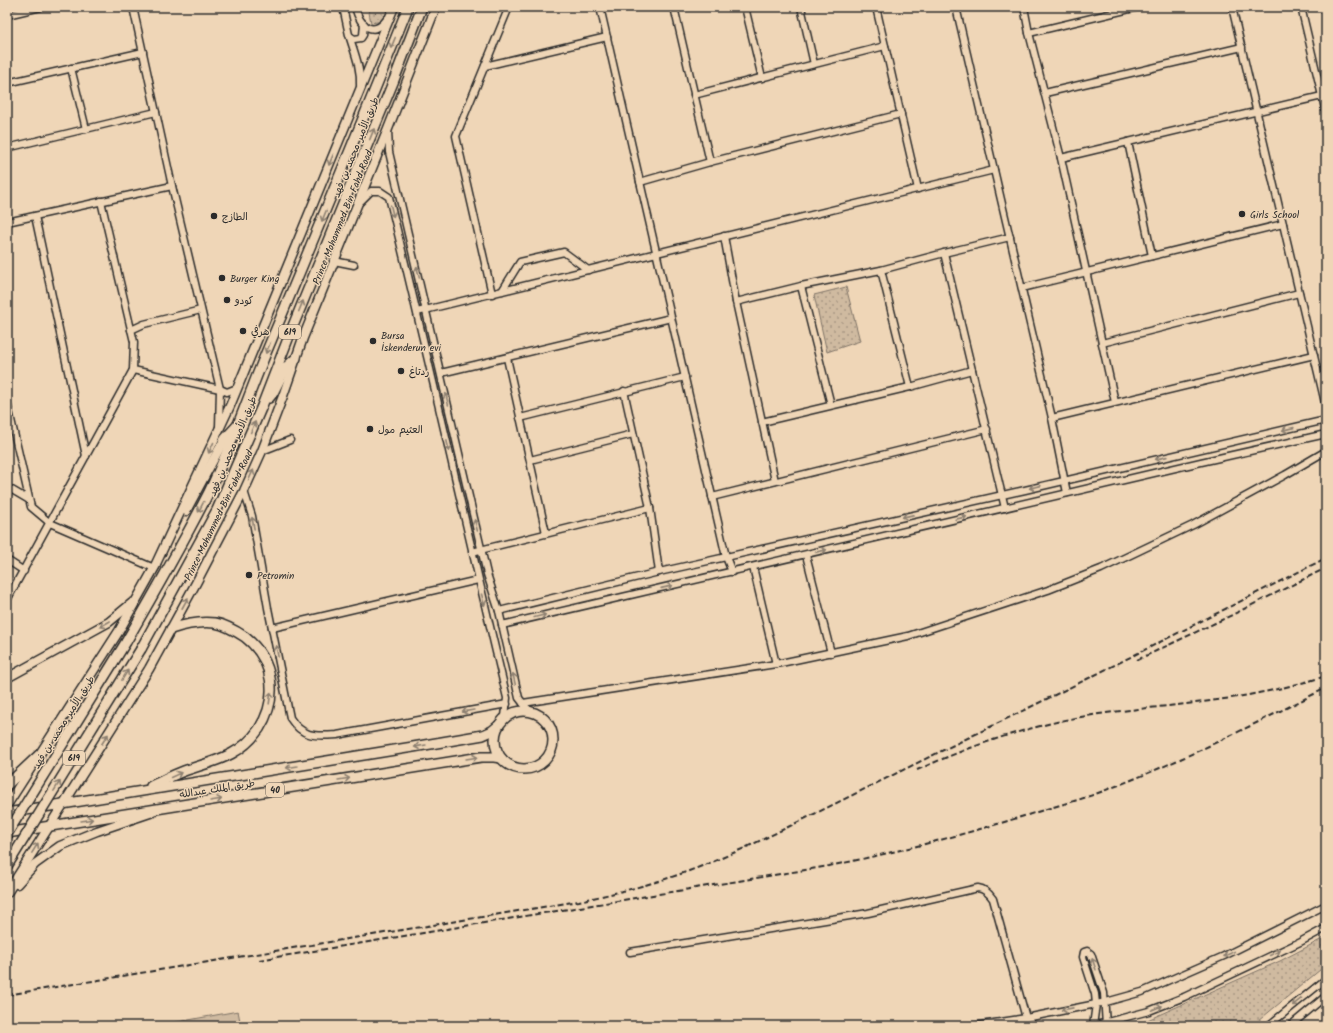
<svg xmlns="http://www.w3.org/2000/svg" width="1333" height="1033" font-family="Kalam,'Playpen Sans Arabic',sans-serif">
<defs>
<pattern id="park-dots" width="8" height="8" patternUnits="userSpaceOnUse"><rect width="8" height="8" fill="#cfbaa0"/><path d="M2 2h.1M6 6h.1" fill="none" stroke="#a89783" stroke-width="1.8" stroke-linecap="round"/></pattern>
</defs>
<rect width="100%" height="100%" fill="#efd6b7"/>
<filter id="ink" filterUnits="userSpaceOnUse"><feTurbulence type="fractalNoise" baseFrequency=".025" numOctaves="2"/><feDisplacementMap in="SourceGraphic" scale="8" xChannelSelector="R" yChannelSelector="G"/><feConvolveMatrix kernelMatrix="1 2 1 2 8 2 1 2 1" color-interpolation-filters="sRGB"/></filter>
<g filter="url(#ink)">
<g fill="url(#park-dots)" stroke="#7d7266">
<polygon points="368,7 389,7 383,21 371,23"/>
<polygon points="846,287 860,341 827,352 814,295"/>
<polygon points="1326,937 1326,965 1252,1026 1134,1026 1280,961"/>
</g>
<polygon fill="#cfbaa0" stroke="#7d7266" points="238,1011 241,1026 162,1026 161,1025"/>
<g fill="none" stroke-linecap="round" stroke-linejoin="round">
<defs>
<g id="minor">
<path d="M343,7C345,16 347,26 349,35C354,52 361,67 360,85"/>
<path d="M355,7C360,26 373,38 387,19"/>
<polyline points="600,7 726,557 732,572"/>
<polyline points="674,7 710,162"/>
<polyline points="745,7 762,78"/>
<polyline points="801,7 814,64"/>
<polyline points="876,7 918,189"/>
<polyline points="956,7 1052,418 1067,493"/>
<polyline points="1024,7 1029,33 1061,158 1115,402"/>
<polyline points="1232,7 1326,407"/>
<polyline points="1301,7 1326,113"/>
<polyline points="7,15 41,7"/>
<polyline points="1029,33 1138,7"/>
<polyline points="350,36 354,39 361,38 363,35 364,24"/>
<polyline points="485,66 607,37"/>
<polyline points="71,68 86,129"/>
<polyline points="7,83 143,52"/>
<polyline points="1045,93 1242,47"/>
<polyline points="694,95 885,46"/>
<polyline points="388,130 389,152 487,574 499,611 519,698 526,707 532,712"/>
<polyline points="1128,142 1152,256"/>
<polyline points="7,148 156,112"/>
<polyline points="1061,158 1322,96"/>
<polyline points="640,182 710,162 901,114"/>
<path d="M360,202L371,191H380L389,197C430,364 467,532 507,698L505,717"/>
<polyline points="35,216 86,456"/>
<polyline points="7,222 172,186"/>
<polyline points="724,236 736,302 775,481"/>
<polyline points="944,253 1005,508"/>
<polyline points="334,261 354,265"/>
<polyline points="881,270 910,387"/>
<polyline points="801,286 831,405"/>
<polyline points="1022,288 1283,224"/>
<polyline points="502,291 520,262 564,252 588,270"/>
<polyline points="492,294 456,136 509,7"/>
<polyline points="736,302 801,286 881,270 944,253 1010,237"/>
<polyline points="417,312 994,170"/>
<polyline points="131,330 144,324 201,310"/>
<polyline points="1102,343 1299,293"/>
<polyline points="507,358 546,533"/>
<polyline points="133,370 220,389 172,186 133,7"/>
<polyline points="441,373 671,318"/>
<polyline points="624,391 650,508 659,572"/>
<polyline points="7,402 31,507 50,523 154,568"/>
<polyline points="520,418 685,377"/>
<polyline points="1052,418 1314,355"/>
<polyline points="762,422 910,387 972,370"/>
<polyline points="219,427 220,389 227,392 237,388"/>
<polyline points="262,451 290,440"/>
<polyline points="530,460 633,434"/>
<polyline points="7,487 29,500"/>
<path d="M244,491L252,516L268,608L290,718C303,738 316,736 337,735L507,704"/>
<polyline points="712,497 987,429"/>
<polyline points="472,552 650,508"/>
<polyline points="806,555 831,653"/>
<polyline points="7,560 24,571"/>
<polyline points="753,567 776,664"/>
<polyline points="7,600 133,370 134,342 101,201"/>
<polyline points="499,611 659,572 1025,490 1326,420"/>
<polyline points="502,625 1201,462 1326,434"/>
<polyline points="272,628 478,580"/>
<polyline points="523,703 776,664 908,636 1048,590 1101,569 1193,525 1285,475 1326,451"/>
<path d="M630,952L868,913L978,888C985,889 989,893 993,899L1026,1018"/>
<polyline points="974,1026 1026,1018 1106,1002 1142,992 1224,956 1326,905"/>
<polyline points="1092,1026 1149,1011 1184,997 1300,942 1326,928"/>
<polyline points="1093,1026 1096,1004 1095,994 1083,957 1084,952 1087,951 1091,954 1104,993 1106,1026"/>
<polyline points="1268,1026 1326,979"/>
<polyline points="1290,1026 1326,996"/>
</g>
<g id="major">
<polyline points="186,511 225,438 237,425"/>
<polyline points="154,568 230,406 394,7"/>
<polyline points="7,678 109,622 132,603"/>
<polyline points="7,805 119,631 156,565"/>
<polyline points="17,884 35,864 60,846 97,831 153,812"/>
<polyline points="7,893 149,669 196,583 244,491 262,451 283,396 303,338 388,129 436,7"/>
</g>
<g id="highway">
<polyline points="269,398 273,393 286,367 296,358"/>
<path d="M126,642C155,592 183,543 209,492C231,447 247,399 266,353C314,238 362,123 408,7"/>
<polyline points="141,649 217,510 262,406 293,326 394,80 422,7"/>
<circle cx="524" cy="740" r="29"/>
<polyline points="7,785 39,755"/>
<path d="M151,786C162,781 173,775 184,771C213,761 240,757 259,729C279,698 274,660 245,637C236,631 226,625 215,623C199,621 186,624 171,629"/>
<polyline points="7,813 413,747 483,735 492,731 498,726"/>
<polyline points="7,833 481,757 494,757 501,758"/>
</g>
</defs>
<use href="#minor" stroke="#2b2b2b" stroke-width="9"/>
<use href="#major" stroke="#2b2b2b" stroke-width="11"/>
<use href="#highway" stroke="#2b2b2b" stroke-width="12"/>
<use href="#minor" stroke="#efd6b7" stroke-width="6"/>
<use href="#major" stroke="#efd6b7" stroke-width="8"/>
<use href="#highway" stroke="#efd6b7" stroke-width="9"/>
<g stroke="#2b2b2b" stroke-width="2" stroke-dasharray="6 3" stroke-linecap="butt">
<polyline points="1137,660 1232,615 1326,568"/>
<path d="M917,770C968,747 1020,729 1075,718C1122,709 1170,707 1217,700C1254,695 1290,687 1326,676"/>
<path d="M259,960L829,866C898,852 966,834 1034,813C1055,806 1077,801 1098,793C1176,764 1251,726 1326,688"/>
<path d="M7,995L579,901C621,892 662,882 702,866C733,854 764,839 794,824L1087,679L1326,558"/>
</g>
<defs>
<g id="highway-bridge">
<polyline points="7,834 126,642"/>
<polyline points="7,866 141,649"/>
</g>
</defs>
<use href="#highway-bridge" stroke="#2b2b2b" stroke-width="12" stroke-linecap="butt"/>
<use href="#highway-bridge" stroke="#efd6b7" stroke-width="9"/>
</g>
<defs><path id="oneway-shaft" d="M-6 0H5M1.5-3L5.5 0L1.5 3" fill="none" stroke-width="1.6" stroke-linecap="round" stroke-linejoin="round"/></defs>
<g stroke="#8d8071">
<use href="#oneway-shaft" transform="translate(393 43) rotate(112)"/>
<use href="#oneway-shaft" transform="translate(372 134) rotate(-68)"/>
<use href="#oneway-shaft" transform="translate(331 160) rotate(112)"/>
<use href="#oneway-shaft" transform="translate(392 211) rotate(76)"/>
<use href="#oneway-shaft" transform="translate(324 216) rotate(112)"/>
<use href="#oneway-shaft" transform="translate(418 272) rotate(-103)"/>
<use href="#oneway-shaft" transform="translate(301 306) rotate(-68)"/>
<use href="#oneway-shaft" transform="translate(268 348) rotate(113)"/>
<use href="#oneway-shaft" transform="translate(447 399) rotate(-103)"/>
<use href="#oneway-shaft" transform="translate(253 427) rotate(-67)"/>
<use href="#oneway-shaft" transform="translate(1288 429) rotate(167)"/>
<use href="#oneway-shaft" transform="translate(448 446) rotate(77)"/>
<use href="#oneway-shaft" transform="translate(211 448) rotate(115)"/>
<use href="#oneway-shaft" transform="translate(1161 458) rotate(167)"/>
<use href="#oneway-shaft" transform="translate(251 475) rotate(-66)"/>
<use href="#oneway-shaft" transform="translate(1035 487) rotate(167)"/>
<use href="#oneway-shaft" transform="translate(201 507) rotate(118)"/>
<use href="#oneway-shaft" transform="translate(908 516) rotate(167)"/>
<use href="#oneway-shaft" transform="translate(961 518) rotate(-13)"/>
<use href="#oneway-shaft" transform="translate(253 523) rotate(-101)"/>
<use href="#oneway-shaft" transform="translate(476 525) rotate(-103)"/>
<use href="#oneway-shaft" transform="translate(821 551) rotate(-13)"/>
<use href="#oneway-shaft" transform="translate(667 587) rotate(-13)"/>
<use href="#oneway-shaft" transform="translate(483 600) rotate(76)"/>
<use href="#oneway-shaft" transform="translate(185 603) rotate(-61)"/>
<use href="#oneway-shaft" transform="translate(540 616) rotate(-14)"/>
<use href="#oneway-shaft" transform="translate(105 624) rotate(150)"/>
<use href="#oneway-shaft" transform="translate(277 651) rotate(-101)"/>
<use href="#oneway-shaft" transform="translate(125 675) rotate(-58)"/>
<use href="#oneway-shaft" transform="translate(514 679) rotate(-103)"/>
<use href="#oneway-shaft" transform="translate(270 698) rotate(-82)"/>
<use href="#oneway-shaft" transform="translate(468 711) rotate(170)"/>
<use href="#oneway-shaft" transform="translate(105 739) rotate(-57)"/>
<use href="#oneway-shaft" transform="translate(420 746) rotate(170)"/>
<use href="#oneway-shaft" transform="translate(472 758) rotate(-9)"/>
<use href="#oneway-shaft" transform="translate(292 767) rotate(171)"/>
<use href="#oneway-shaft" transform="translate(176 775) rotate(-25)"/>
<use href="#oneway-shaft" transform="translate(344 779) rotate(-9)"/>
<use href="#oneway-shaft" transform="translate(57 786) rotate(-58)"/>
<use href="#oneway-shaft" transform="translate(216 800) rotate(-9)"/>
<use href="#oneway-shaft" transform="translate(87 820) rotate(-9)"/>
<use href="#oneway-shaft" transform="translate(35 848) rotate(-58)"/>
<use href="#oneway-shaft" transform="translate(1275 953) rotate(-25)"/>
<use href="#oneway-shaft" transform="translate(1229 954) rotate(154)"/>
<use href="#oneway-shaft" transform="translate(1094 964) rotate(-109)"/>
<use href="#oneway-shaft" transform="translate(1297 1002) rotate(141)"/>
<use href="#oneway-shaft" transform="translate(1157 1008) rotate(-22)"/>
<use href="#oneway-shaft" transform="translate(1067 1009) rotate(169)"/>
</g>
</g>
<g fill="#2b2b2b" stroke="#efd6b7" stroke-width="1.5">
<circle cx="1242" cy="214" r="4"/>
<circle cx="214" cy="216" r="4"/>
<circle cx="222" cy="278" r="4"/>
<circle cx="227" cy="300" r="4"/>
<circle cx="243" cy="331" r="4"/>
<circle cx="373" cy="341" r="4"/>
<circle cx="401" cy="371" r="4"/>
<circle cx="370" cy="429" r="4"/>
<circle cx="249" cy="575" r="4"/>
</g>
<g text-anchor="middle" stroke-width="3" stroke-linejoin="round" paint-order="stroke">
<g fill="#efd6b7" stroke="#665e55" stroke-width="1">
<rect x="279" y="325" width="22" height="14" rx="3"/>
<rect x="63" y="751" width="22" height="14" rx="3"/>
<rect x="266" y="783" width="18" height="14" rx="3"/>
</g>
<g font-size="9" font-weight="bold" fill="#2b2b2b">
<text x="290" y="335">619</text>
<text x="74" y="761">619</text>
<text x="275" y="793">40</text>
</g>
<g font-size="10" fill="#2b2b2b" stroke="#efd6b7">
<text transform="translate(355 147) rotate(-68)" y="4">طريق الأمير محمد بن فهد</text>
<text transform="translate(342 217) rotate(-68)" y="4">Prince Mohammed Bin Fahd Road</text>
<text transform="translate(232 446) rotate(-67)" y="4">طريق الأمير محمد بن فهد</text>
<text transform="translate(218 515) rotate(-64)" y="4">Prince Mohammed Bin Fahd Road</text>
<text transform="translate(63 722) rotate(-58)" y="4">طريق الأمير محمد بن فهد</text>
<text transform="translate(217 788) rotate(-9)" y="4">طريق الملك عبدالله</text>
</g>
<g font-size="10" fill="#2b2b2b" stroke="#efd6b7" text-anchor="start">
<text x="1250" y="218">Girls School</text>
<text x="222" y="220">الطازج</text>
<text x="230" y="282">Burger King</text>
<text x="235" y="304">كودو</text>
<text x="251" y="335">هرفي</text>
<text x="381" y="339">Bursa<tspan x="381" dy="12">İskenderun evi</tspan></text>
<text x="409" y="375">ردتاغ</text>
<text x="378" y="433">العثيم مول</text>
<text x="257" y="579">Petromin</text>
</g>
</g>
<rect width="1333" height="1033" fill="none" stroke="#efd6b7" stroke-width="24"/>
<rect x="12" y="12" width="1309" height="1009" fill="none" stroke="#2b2b2b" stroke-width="1.5" filter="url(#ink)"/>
</svg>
